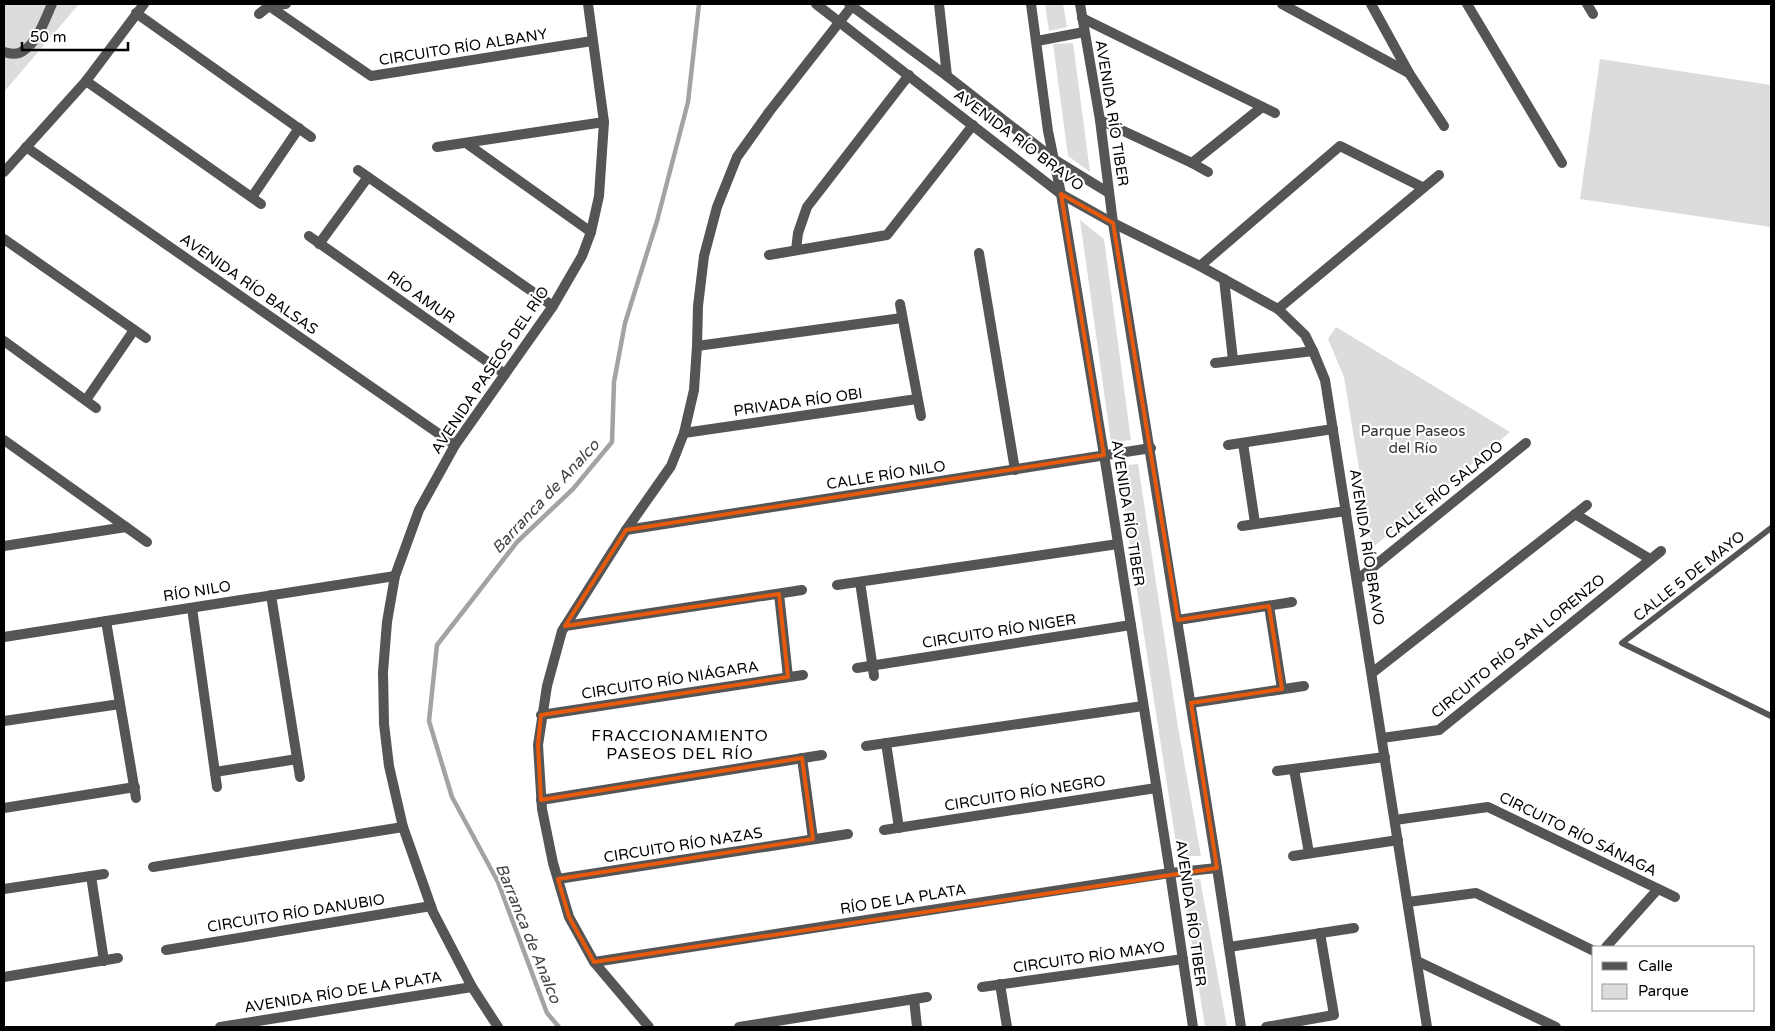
<svg xmlns="http://www.w3.org/2000/svg" width="1775" height="1031" font-family="'Varela Round',sans-serif">
<rect width="100%" height="100%" fill="#fff"/>
<g fill="#dcdcdc">
<polygon points="4,4 79,4 4,92"/>
<polygon points="1045,4 1063,4 1067,27 1049,31"/>
<polygon points="1073,43 1090,172 1068,156 1053,44"/>
<polygon points="1600,59 1771,85 1771,227 1580,199"/>
<polygon points="1080,220 1104,239 1131,440 1111,442"/>
<polygon points="1336,327 1510,432 1372,548 1344,377 1328,339"/>
<polygon points="1138,464 1178,727 1201,856 1178,856 1118,466"/>
<polygon points="1200,879 1227,1027 1205,1027 1182,880"/>
</g>
<g fill="none" stroke-linecap="round" stroke-linejoin="round">
<polyline stroke="#a3a3a3" stroke-width="4.5" points="559,1027 547,1013 498,882 452,797 429,721 437,645 517,542 573,489 612,442 614,382 625,323 657,221 688,102 699,4"/>
<polyline stroke="#555" stroke-width="6" points="1771,528 1622,643 1771,716"/>
<g stroke="#555" stroke-width="10">
<polyline points="939,4 947,76"/>
<polyline points="1282,4 1409,73"/>
<polyline points="1371,4 1409,73 1444,126"/>
<polyline points="1467,4 1562,163"/>
<polyline points="1587,4 1593,14"/>
<polyline points="269,6 371,76 592,41"/>
<polyline points="136,13 311,137"/>
<polyline points="259,14 269,6 286,4"/>
<polyline points="1082,18 1275,113"/>
<path d="M4,52C10,54 17,55 23,51C38,42 45,19 52,4"/>
<polyline points="86,81 261,204"/>
<polyline points="1100,120 1192,163 1208,172"/>
<polyline points="466,143 591,232"/>
<polyline points="26,147 455,445"/>
<polyline points="437,147 604,122"/>
<polyline points="1192,163 1262,107"/>
<polyline points="358,170 553,306"/>
<polyline points="252,197 299,128"/>
<polyline points="309,236 505,374"/>
<polyline points="4,239 146,338"/>
<polyline points="319,244 368,177"/>
<polyline points="796,250 798,233 807,207 909,75"/>
<polyline points="979,253 1015,470"/>
<polyline points="769,255 887,235 973,125"/>
<polyline points="1200,266 1340,146 1422,187"/>
<polyline points="1224,279 1233,360"/>
<polyline points="900,304 921,416"/>
<polyline points="1278,309 1439,175"/>
<polyline points="4,341 96,408"/>
<polyline points="697,346 902,318"/>
<polyline points="1215,363 1313,351"/>
<polyline points="86,400 134,330"/>
<polyline points="684,433 917,399"/>
<polyline points="4,440 147,542"/>
<polyline points="1243,443 1255,523"/>
<polyline points="1228,445 1333,429"/>
<polyline points="1575,514 1650,559"/>
<polyline points="1242,526 1346,511"/>
<polyline points="626,530 1151,448"/>
<polyline points="4,546 126,527"/>
<polyline points="1357,580 1526,443"/>
<polyline points="860,582 874,676"/>
<polyline points="837,585 1118,544"/>
<polyline points="779,594 788,677"/>
<polyline points="271,595 300,777"/>
<polyline points="1269,606 1282,689"/>
<polyline points="192,608 217,787"/>
<polyline points="1178,620 1292,602"/>
<polyline points="106,621 136,798"/>
<polyline points="565,626 802,590"/>
<polyline points="4,637 395,576"/>
<polyline points="857,668 1131,625"/>
<polyline points="1372,673 1587,505"/>
<polyline points="1191,703 1304,686"/>
<polyline points="541,715 803,675"/>
<polyline points="4,721 120,704"/>
<polyline points="1382,738 1439,730 1661,551"/>
<polyline points="886,743 899,828"/>
<polyline points="866,746 1143,706"/>
<polyline points="802,758 813,839"/>
<polyline points="1294,769 1309,853"/>
<polyline points="1277,771 1385,757"/>
<polyline points="215,772 297,759"/>
<polyline points="541,800 822,755"/>
<polyline points="4,808 135,787"/>
<polyline points="1395,820 1488,807 1675,897"/>
<polyline points="884,830 1156,788"/>
<polyline points="1293,856 1398,840"/>
<polyline points="153,867 403,827"/>
<polyline points="91,876 104,961"/>
<polyline points="558,879 848,834"/>
<polyline points="4,889 104,874"/>
<polyline points="1408,902 1476,893 1594,951"/>
<polyline points="1229,947 1354,928"/>
<polyline points="1606,947 1658,889"/>
<polyline points="166,950 431,906"/>
<polyline points="1417,961 1556,1027"/>
<polyline points="594,962 1170,873 1217,868"/>
<polyline points="4,977 118,958"/>
<polyline points="1000,984 1007,1027"/>
<polyline points="982,987 1183,959"/>
<polyline points="914,999 917,1027"/>
<polyline points="220,1027 472,987"/>
<polyline points="498,1027 472,987 433,912 403,827 389,766 384,724 383,672 387,622 395,576 419,510 455,445 553,306 582,256 591,232 599,196 604,122 588,4"/>
<polyline points="649,1027 594,962 569,917 553,863 542,809 538,745 547,686 562,631 626,530 671,466 684,433 694,390 697,346 698,306 704,256 717,207 737,157 769,112 852,6"/>
<polyline points="739,1027 927,997"/>
<polyline points="1266,1027 1334,1015 1320,933"/>
</g>
<g stroke="#555" stroke-width="10">
<polyline points="816,4 1061,194 1113,223 1200,266 1278,309 1305,335 1313,351 1325,380 1427,1027"/>
<polyline points="849,4 947,76 1055,160 1109,193"/>
<polyline points="1031,4 1048,131 1061,194 1106,467 1170,873 1193,1027"/>
<polyline points="1080,4 1100,120 1113,223 1217,868 1241,1027"/>
<polyline points="1037,41 1084,32"/>
<polyline points="4,172 86,81 144,4"/>
</g>
</g>
<path fill="none" stroke="#e8590c" stroke-width="4" stroke-linejoin="round" d="M1061,194L1113,223L1178,620L1269,606L1282,689L1191,703L1217,868L594,962L569,917L558,879L813,839L802,758L541,800L538,745L541,715L788,677L779,594L565,626L626,530L1104,455Z"/>
<g text-anchor="middle" stroke-width="4.5" stroke-linejoin="round" paint-order="stroke">
<g font-size="15" fill="#000" stroke="#fff">
<text transform="translate(463 47) rotate(-9)" y="5">CIRCUITO RÍO ALBANY</text>
<text transform="translate(1112 113) rotate(81)" y="5">AVENIDA RÍO TIBER</text>
<text transform="translate(1019 140) rotate(37)" y="5">AVENIDA RÍO BRAVO</text>
<text transform="translate(249 284) rotate(35)" y="5">AVENIDA RÍO BALSAS</text>
<text transform="translate(421 297) rotate(35)" y="5">RÍO AMUR</text>
<text transform="translate(490 370) rotate(-56)" y="5">AVENIDA PASEOS DEL RÍO</text>
<text transform="translate(798 402) rotate(-8)" y="5">PRIVADA RÍO OBI</text>
<text transform="translate(886 475) rotate(-9)" y="5">CALLE RÍO NILO</text>
<text transform="translate(1444 490) rotate(-39)" y="5">CALLE RÍO SALADO</text>
<text transform="translate(1128 513) rotate(81)" y="5">AVENIDA RÍO TIBER</text>
<text transform="translate(1367 547) rotate(81)" y="5">AVENIDA RÍO BRAVO</text>
<text transform="translate(1689 576) rotate(-38)" y="5">CALLE 5 DE MAYO</text>
<text transform="translate(197 591) rotate(-9)" y="5">RÍO NILO</text>
<text transform="translate(999 631) rotate(-9)" y="5">CIRCUITO RÍO NIGER</text>
<text transform="translate(1518 646) rotate(-39)" y="5">CIRCUITO RÍO SAN LORENZO</text>
<text transform="translate(670 680) rotate(-9)" y="5">CIRCUITO RÍO NIÁGARA</text>
<text transform="translate(1025 793) rotate(-9)" y="5">CIRCUITO RÍO NEGRO</text>
<text transform="translate(1578 834) rotate(26)" y="5">CIRCUITO RÍO SÁNAGA</text>
<text transform="translate(683 845) rotate(-9)" y="5">CIRCUITO RÍO NAZAS</text>
<text transform="translate(903 899) rotate(-9)" y="5">RÍO DE LA PLATA</text>
<text transform="translate(296 913) rotate(-9)" y="5">CIRCUITO RÍO DANUBIO</text>
<text transform="translate(1191 913) rotate(82)" y="5">AVENIDA RÍO TIBER</text>
<text transform="translate(1089 957) rotate(-8)" y="5">CIRCUITO RÍO MAYO</text>
<text transform="translate(343 992) rotate(-9)" y="5">AVENIDA RÍO DE LA PLATA</text>
</g>
<g font-size="15" fill="#333" stroke="#fff">
<text x="1413" y="436">Parque Paseos<tspan x="1413" dy="17">del Río</tspan></text>
</g>
<g font-size="16" font-style="italic" fill="#444" stroke="#fff">
<text transform="translate(545 496) rotate(-47)" y="6">Barranca de Analco</text>
<text transform="translate(529 933) rotate(68)" y="6">Barranca de Analco</text>
</g>
<g font-size="16" letter-spacing="1" fill="#000" stroke="#fff">
<text x="680" y="741">FRACCIONAMIENTO<tspan x="680" dy="18">PASEOS DEL RÍO</tspan></text>
</g>
</g>
<rect width="1775" height="1031" fill="none" stroke="#000000" stroke-width="10"/>
<rect x="1592" y="946" width="162" height="65" fill="#ffffff" stroke="#999999"/>
<rect x="1602" y="962" width="25" height="8" fill="#555555" stroke="#999999"/>
<text x="1638" y="971" font-size="15" fill="#000000">Calle</text>
<rect x="1602" y="984" width="25" height="15" fill="#dcdcdc" stroke="#999999"/>
<text x="1638" y="996" font-size="15" fill="#000000">Parque</text>
<path d="M22 42v8h106v-8" fill="none" stroke="#000000" stroke-width="2.5"/>
<text x="30" y="42" font-size="15" fill="#000000" stroke="#ffffff" stroke-width="4" paint-order="stroke">50 m</text>
</svg>
